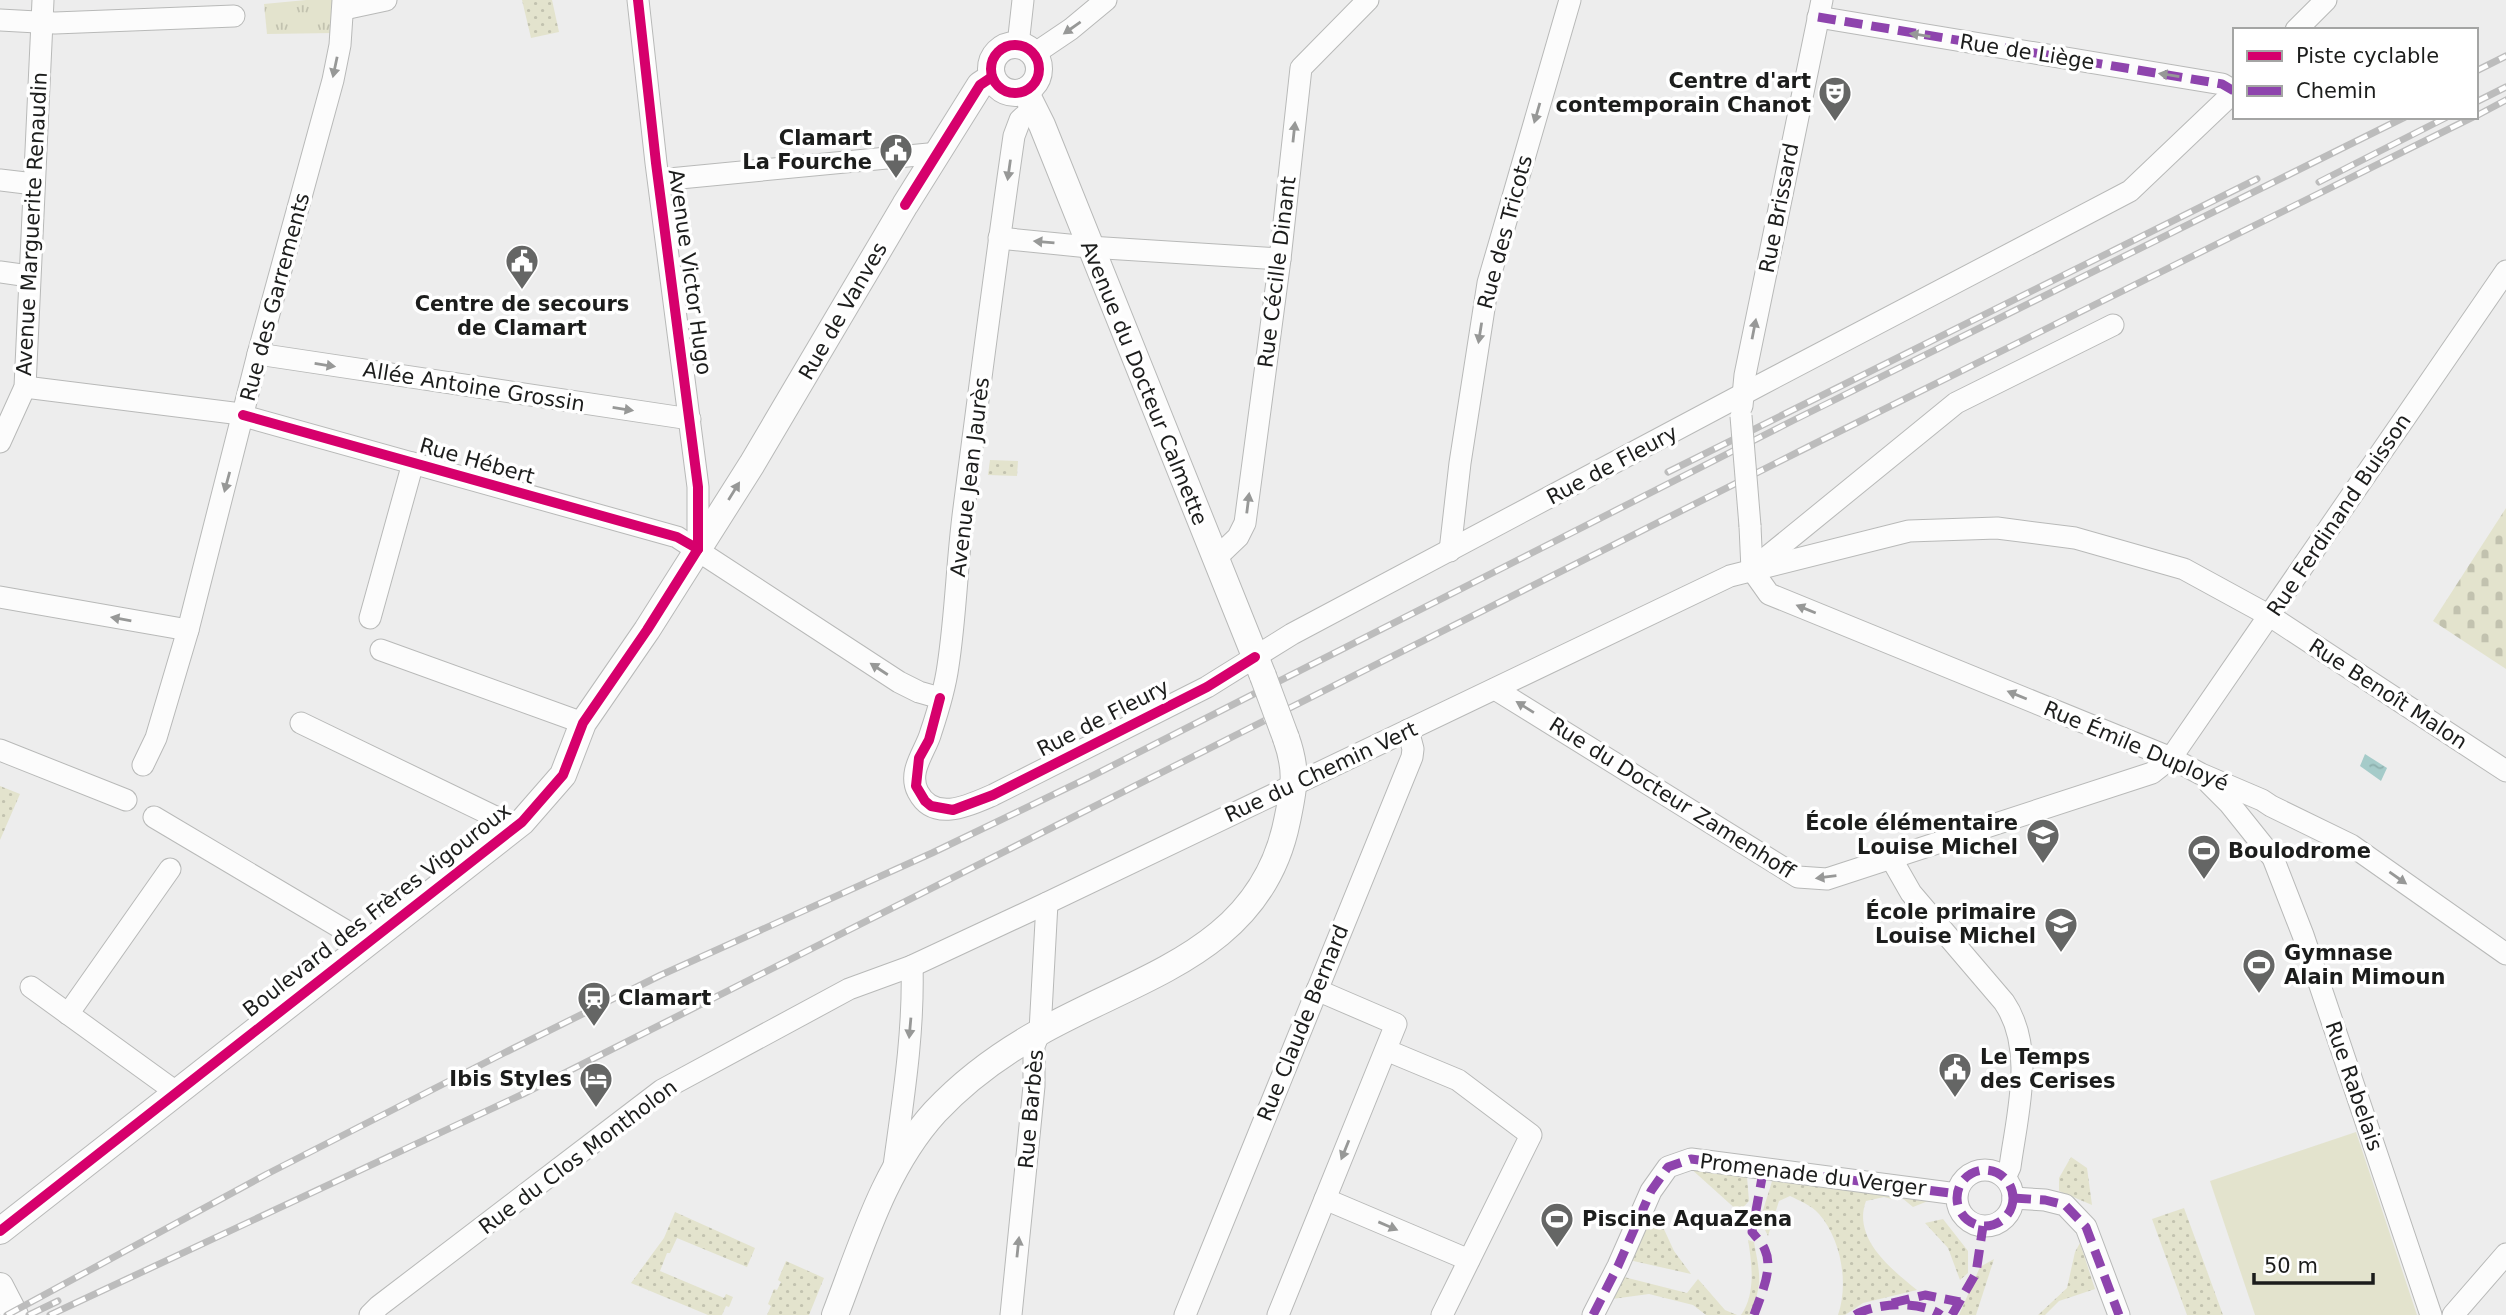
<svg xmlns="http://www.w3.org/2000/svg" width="2506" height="1315" font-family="'DejaVu Sans',sans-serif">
<defs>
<pattern id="grass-dots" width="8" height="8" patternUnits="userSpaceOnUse" patternTransform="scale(1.75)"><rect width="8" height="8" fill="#e3e3cd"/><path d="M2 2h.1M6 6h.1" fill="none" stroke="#c2c2af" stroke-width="1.8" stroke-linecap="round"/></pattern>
<pattern id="cemetery-stones" width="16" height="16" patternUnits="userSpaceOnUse" patternTransform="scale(1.75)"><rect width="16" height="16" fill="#e3e3cd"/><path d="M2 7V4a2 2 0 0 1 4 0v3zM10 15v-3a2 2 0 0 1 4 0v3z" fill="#c2c2af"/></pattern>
<pattern id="park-tufts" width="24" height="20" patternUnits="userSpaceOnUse" patternTransform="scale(1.75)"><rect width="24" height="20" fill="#e3e3cd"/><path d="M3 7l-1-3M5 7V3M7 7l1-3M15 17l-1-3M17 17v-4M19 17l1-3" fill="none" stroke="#c2c2af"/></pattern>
<pattern id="water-ripples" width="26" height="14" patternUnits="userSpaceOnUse" patternTransform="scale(1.75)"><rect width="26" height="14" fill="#a5cbc9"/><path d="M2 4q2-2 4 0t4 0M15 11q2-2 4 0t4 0" fill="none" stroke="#8daeac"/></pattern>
</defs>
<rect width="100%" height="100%" fill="#ededed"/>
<g fill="url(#grass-dots)">
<polygon points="522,0 552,0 559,32 531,38"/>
<polygon points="990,460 1018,461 1017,476 988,475"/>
<polygon points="0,786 20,794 0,840"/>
<polygon points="2071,1157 2087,1168 2092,1205 2059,1191 2059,1178"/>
<polygon points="1689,1167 1747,1177 1749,1201 1739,1212"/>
<path d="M1773,1178L1933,1199L1913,1207L1902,1198L1895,1200L1884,1197L1866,1201C1852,1238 1891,1269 1917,1290L1863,1303L1845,1315H1838C1849,1283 1841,1239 1819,1214C1811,1205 1800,1201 1790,1196L1779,1201L1768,1236L1760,1220Z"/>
<polygon points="2184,1208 2223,1315 2187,1315 2152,1219"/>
<polygon points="675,1212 755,1248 747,1267 677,1238 670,1253 667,1253 660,1271 724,1298 726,1294 733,1297 729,1307 726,1306 722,1315 708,1315 631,1283 664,1238"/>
<polygon points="1656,1212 1674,1251 1691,1274 1629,1260"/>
<polygon points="1943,1219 1968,1251 1968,1273 1960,1280 1948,1248 1925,1223"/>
<path d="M1748,1240L1754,1242C1760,1275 1763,1283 1750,1315H1741C1756,1294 1752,1263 1748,1240Z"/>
<polygon points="2080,1243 2095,1289 2059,1301 2045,1315 2038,1315 2067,1288 2075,1252"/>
<polygon points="1994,1259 1976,1315 1959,1315 1980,1267"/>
<polygon points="786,1261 824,1278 809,1315 767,1315 771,1306 768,1304 774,1289 777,1290 781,1282 778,1280"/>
<polygon points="1620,1276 1687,1293 1698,1279 1725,1310 1737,1315 1706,1315 1693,1305 1649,1294 1612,1299"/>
</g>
<polygon fill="url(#cemetery-stones)" points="2506,508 2506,669 2433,621"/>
<polygon fill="url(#park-tufts)" points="306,0 335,0 334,33 267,34 264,4"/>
<polygon fill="#e3e3cd" points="2356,1132 2417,1315 2255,1315 2210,1181"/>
<polygon fill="url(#water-ripples)" points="2365,754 2387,768 2381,781 2360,766"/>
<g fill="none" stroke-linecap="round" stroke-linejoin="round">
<defs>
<g id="minor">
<polyline points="638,0 656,163 698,487 698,549"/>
<polyline points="344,9 386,0"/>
<polyline points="1818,17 2222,84 2234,91"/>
<polyline points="0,20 55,23 234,16"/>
<polyline points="2296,30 2326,0"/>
<polyline points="1018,45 1023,0"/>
<polyline points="1034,54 1071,29 1106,0"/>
<path d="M1032,109L1020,120L1014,136C996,260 980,384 964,508C957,560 956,614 948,666C945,688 938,711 931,732C926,751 907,771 918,792C934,823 970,805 993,795L1207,687L1292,634L1762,384L2130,191L2235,91"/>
<polyline points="0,180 34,184"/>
<polyline points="659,180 939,153"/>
<polyline points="999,238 1089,247 1280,259"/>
<polyline points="0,272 29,276"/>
<polyline points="258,354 690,419"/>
<polyline points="25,387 233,413 677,537 899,682 919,692 940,698"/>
<polyline points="1742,406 1745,375 1822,0"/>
<polyline points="0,442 25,387 43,0"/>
<polyline points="1750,526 1752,570"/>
<polyline points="1450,551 1460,463 1488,283 1570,0"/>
<polyline points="1215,559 1238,537 1245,523 1280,259 1301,68 1368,0"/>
<polyline points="1756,566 1956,403 2113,325"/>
<polyline points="1752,570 1769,594 2171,758 2201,774 2262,800 2271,806 2351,845 2506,954"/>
<polyline points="0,597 188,630"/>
<polyline points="370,618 413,463"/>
<polyline points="381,650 583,723"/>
<polyline points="1495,689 1798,877 1827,879 2152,773 2171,758 2506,271"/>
<polyline points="301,723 516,827"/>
<polyline points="0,750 126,800"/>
<polyline points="143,765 156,738 188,630 258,354 333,80 340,45 343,0"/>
<polyline points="2209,783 2229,803 2273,858 2303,935 2431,1315"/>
<polyline points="154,817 368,944"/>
<path d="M1891,858L1911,893L2004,1002C2036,1049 2017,1114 2010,1167L2005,1178"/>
<polyline points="31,987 176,1092"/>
<polyline points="68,1014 170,869"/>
<polyline points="1386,1050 1458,1080 1531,1135 1442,1315"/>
<path d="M894,1166C903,1100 914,1033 912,966"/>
<circle cx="1985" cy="1198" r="28"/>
<polyline points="2013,1198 2045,1200 2065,1205 2086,1227 2119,1315"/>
<polyline points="1325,1199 1469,1260"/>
<polyline points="370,1315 379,1306 662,1090 849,989 912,966 1047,903 1730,576 1909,531 1997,528 2075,538 2184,569 2270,616 2506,771"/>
<polyline points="1011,1315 1034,1086 1034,1046 1040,1031 1047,903"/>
<polyline points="1185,1315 1412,757 1413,749 1408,730"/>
<polyline points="1278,1315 1396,1024 1317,990"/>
<polyline points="1593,1315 1618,1266 1651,1191 1668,1167 1691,1159 1957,1194"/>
<polyline points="2453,1315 2506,1254"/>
</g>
<g id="major">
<circle cx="1015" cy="69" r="24"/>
<polyline points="1025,91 1042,125 1263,676"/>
<polyline points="0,1231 522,822 563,775 583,723 647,630 752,464 905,205 980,85 992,77"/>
<polyline points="0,1286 15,1315"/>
<path d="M835,1315C862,1245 884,1168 935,1112C965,1080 1002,1053 1040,1032C1139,976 1261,951 1287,821C1294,787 1298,772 1286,738"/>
</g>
</defs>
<use href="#minor" stroke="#b8b9b8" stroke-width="23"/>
<use href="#major" stroke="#b8b9b8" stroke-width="28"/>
<use href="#minor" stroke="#fcfcfc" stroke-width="21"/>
<use href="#major" stroke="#fcfcfc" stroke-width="26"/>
<defs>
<g id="rail">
<polyline points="2476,71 2506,56"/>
<polyline points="2476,102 2506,87"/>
<polyline points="2476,116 2506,100"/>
<polyline points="2319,182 2447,117"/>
<polyline points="1668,472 2257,179"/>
<polyline points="7,1315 267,1174 504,1053 661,975 932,853 1090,777 1794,420 2405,117"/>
<polyline points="29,1315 58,1301"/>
<polyline points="50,1315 523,1094 1808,447 2473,117"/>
</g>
</defs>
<use href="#rail" stroke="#bcbcbc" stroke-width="7"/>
<use href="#rail" stroke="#fff" stroke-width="4.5" stroke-dasharray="13" stroke-linecap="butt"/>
<defs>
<polyline id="minor-bridge" points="1741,416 1750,526"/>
<polyline id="major-bridge" points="1263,676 1286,738"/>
</defs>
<use href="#minor-bridge" stroke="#b8b9b8" stroke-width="23" stroke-linecap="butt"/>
<use href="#major-bridge" stroke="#b8b9b8" stroke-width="28" stroke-linecap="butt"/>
<use href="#minor-bridge" stroke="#fcfcfc" stroke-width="21"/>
<use href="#major-bridge" stroke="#fcfcfc" stroke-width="26"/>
<g stroke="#8e44ad" stroke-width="9" stroke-dasharray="18 9" stroke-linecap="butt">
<polyline points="1818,17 2222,84 2234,91"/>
<circle cx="1985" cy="1198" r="28"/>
<polyline points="2013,1198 2045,1200 2065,1205 2086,1227 2119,1315"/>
<polyline points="1892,1303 1925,1295 1960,1302"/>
<polyline points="1593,1315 1618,1266 1651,1191 1668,1167 1691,1159 1957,1194"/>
<path d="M1754,1315C1760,1297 1774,1269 1765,1250C1763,1244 1756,1237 1752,1232L1764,1167"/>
<path d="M1855,1315C1875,1303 1921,1300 1941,1315"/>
<polyline points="1952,1315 1976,1273 1983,1226"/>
</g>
<defs>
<g id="cycleway">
<polyline points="638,0 656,163 698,487 698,549"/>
<circle cx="1015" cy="69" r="24"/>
<polyline points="905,205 980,85 992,77"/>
<polyline points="243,415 677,537 698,549"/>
<polyline points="940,698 929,740 919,758 916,786 925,801 931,806 953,810 993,795 1207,687 1255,657"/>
<polyline points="0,1231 522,822 563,775 583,723 647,630 698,549"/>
</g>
</defs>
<use href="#cycleway" stroke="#fff" stroke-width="15"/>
<use href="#cycleway" stroke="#d6006c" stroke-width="10"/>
</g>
<defs><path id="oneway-solid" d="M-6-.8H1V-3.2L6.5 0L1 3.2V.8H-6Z" transform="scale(1.75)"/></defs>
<g fill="#979897">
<use href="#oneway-solid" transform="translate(1072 28) rotate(145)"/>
<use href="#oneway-solid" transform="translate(1920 35) rotate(-171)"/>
<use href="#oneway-solid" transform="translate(335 67) rotate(102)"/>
<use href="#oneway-solid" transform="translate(2169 75) rotate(-171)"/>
<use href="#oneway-solid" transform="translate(1537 113) rotate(106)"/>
<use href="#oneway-solid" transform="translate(1294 132) rotate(-84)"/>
<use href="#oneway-solid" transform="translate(1009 170) rotate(98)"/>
<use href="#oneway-solid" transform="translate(1044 242) rotate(-175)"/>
<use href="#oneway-solid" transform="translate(1754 329) rotate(-79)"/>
<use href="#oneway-solid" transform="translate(1480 333) rotate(99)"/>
<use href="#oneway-solid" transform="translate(325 365) rotate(9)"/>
<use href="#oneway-solid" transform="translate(623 409) rotate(9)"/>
<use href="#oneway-solid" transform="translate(227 482) rotate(105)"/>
<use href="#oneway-solid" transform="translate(734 491) rotate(-58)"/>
<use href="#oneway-solid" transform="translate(1248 503) rotate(-83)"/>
<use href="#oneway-solid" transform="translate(1806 609) rotate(-158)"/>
<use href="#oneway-solid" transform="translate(121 619) rotate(-170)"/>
<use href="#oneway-solid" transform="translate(879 669) rotate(-147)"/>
<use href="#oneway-solid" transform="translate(2017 695) rotate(-158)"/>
<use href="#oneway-solid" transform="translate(1525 707) rotate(-148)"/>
<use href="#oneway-solid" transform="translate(1826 877) rotate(173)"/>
<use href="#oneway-solid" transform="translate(2398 878) rotate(35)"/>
<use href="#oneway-solid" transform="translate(910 1028) rotate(95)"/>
<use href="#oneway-solid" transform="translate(1345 1150) rotate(112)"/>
<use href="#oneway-solid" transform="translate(1388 1226) rotate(23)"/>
<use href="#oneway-solid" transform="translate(1018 1247) rotate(-84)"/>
</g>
<defs>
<symbol id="theatre-pin" viewBox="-11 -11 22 30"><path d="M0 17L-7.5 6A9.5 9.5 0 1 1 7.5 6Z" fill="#656665" stroke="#fff"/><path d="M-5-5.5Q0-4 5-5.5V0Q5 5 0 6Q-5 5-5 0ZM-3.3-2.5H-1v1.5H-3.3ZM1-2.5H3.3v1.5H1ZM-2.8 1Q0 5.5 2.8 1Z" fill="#fff"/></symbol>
<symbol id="civic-pin" viewBox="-11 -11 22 30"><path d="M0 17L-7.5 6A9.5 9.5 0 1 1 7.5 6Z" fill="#656665" stroke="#fff"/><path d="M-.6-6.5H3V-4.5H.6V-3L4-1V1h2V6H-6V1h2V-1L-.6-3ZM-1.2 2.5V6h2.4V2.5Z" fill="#fff"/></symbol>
<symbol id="school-pin" viewBox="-11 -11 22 30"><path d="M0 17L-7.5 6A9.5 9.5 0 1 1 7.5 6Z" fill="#656665" stroke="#fff"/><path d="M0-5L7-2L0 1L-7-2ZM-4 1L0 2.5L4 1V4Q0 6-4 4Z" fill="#fff"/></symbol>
<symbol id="stadium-pin" viewBox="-11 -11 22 30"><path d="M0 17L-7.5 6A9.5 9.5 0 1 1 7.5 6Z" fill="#656665" stroke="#fff"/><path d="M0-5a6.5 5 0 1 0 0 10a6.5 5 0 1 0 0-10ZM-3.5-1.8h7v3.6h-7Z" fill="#fff"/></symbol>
<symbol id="station-pin" viewBox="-11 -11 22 30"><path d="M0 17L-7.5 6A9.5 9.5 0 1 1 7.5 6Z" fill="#656665" stroke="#fff"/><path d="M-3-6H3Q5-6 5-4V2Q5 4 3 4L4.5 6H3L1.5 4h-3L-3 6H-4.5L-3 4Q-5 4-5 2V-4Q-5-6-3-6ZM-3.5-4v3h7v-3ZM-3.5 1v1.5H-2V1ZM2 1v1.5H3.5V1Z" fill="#fff"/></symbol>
<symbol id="hotel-pin" viewBox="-11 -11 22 30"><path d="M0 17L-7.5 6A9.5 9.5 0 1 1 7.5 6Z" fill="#656665" stroke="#fff"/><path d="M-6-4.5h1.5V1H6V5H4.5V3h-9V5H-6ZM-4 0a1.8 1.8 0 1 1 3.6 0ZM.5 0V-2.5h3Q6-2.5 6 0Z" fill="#fff"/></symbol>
</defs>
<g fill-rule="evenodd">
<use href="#theatre-pin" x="1816" y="74" width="38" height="52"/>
<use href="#civic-pin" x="877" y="131" width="38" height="52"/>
<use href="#civic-pin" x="503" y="242" width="38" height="52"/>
<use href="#school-pin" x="2024" y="816" width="38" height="52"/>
<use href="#stadium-pin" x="2185" y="832" width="38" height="52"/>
<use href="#school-pin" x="2042" y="905" width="38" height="52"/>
<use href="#stadium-pin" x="2240" y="946" width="38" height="52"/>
<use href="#station-pin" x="575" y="979" width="38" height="52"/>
<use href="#civic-pin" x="1936" y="1050" width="38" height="52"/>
<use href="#hotel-pin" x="577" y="1060" width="38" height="52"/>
<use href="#stadium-pin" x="1538" y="1200" width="38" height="52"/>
</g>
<g text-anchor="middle" stroke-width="7" stroke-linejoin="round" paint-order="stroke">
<g font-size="21" fill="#1c1d1c" stroke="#fff">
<text transform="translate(2027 52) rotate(9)" y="7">Rue de Liège</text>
<text transform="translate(1779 208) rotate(-79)" y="7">Rue Brissard</text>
<text transform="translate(32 224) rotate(-87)" y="7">Avenue Marguerite Renaudin</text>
<text transform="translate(1505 232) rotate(-75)" y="7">Rue des Tricots</text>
<text transform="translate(690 272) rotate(82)" y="7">Avenue Victor Hugo</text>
<text transform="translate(1277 272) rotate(-83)" y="7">Rue Cécille Dinant</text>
<text transform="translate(275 297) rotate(-75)" y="7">Rue des Garrements</text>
<text transform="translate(843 311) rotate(-60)" y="7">Rue de Vanves</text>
<text transform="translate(1144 383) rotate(68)" y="7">Avenue du Docteur Calmette</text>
<text transform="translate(474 387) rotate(9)" y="7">Allée Antoine Grossin</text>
<text transform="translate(477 461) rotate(16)" y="7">Rue Hébert</text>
<text transform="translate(1612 465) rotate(-28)" y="7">Rue de Fleury</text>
<text transform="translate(970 477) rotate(-83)" y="7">Avenue Jean Jaurès</text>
<text transform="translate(2339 515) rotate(-56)" y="7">Rue Ferdinand Buisson</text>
<text transform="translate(2388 694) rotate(33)" y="7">Rue Benoît Malon</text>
<text transform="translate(1103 718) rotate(-27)" y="7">Rue de Fleury</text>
<text transform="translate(2136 746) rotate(23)" y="7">Rue Émile Duployé</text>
<text transform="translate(1321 772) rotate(-25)" y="7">Rue du Chemin Vert</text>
<text transform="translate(1672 798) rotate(32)" y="7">Rue du Docteur Zamenhoff</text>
<text transform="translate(377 910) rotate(-38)" y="7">Boulevard des Frères Vigouroux</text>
<text transform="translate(1303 1023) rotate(-68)" y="7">Rue Claude Bernard</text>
<text transform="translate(2354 1086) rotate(71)" y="7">Rue Rabelais</text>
<text transform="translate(1031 1109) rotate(-85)" y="7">Rue Barbès</text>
<text transform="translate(578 1157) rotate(-37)" y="7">Rue du Clos Montholon</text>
<text transform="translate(1813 1175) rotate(7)" y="7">Promenade du Verger</text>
</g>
<g font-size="21" font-weight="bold" fill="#1c1d1c" stroke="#fff" text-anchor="end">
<text x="1811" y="88">Centre d'art<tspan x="1811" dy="24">contemporain Chanot</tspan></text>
<text x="872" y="145">Clamart<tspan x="872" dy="24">La Fourche</tspan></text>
<text x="522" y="311" text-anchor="middle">Centre de secours<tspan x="522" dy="24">de Clamart</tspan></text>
<text x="2018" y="830">École élémentaire<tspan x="2018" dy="24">Louise Michel</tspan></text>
<text x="2228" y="858" text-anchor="start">Boulodrome</text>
<text x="2036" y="919">École primaire<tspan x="2036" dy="24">Louise Michel</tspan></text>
<text x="2284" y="960" text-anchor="start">Gymnase<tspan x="2284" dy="24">Alain Mimoun</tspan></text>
<text x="618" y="1005" text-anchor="start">Clamart</text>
<text x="1980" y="1064" text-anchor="start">Le Temps<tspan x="1980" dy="24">des Cerises</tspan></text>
<text x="572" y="1086">Ibis Styles</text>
<text x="1582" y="1226" text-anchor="start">Piscine AquaZena</text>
</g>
</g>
<rect x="2233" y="28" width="245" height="91" fill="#ffffff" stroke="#a4a5a4" stroke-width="2"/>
<rect x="2247" y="51" width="35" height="10" fill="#d6006c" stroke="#a4a5a4" stroke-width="2"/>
<text x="2296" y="63" font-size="21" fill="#1c1d1c">Piste cyclable</text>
<rect x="2247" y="86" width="35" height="10" fill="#8e44ad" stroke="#a4a5a4" stroke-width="2"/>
<text x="2296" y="98" font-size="21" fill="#1c1d1c">Chemin</text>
<path d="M2254 1273v10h119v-10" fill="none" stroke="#1c1d1c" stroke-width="3.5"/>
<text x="2264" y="1273" font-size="21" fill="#1c1d1c" stroke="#ffffff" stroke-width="5" paint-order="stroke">50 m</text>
</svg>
